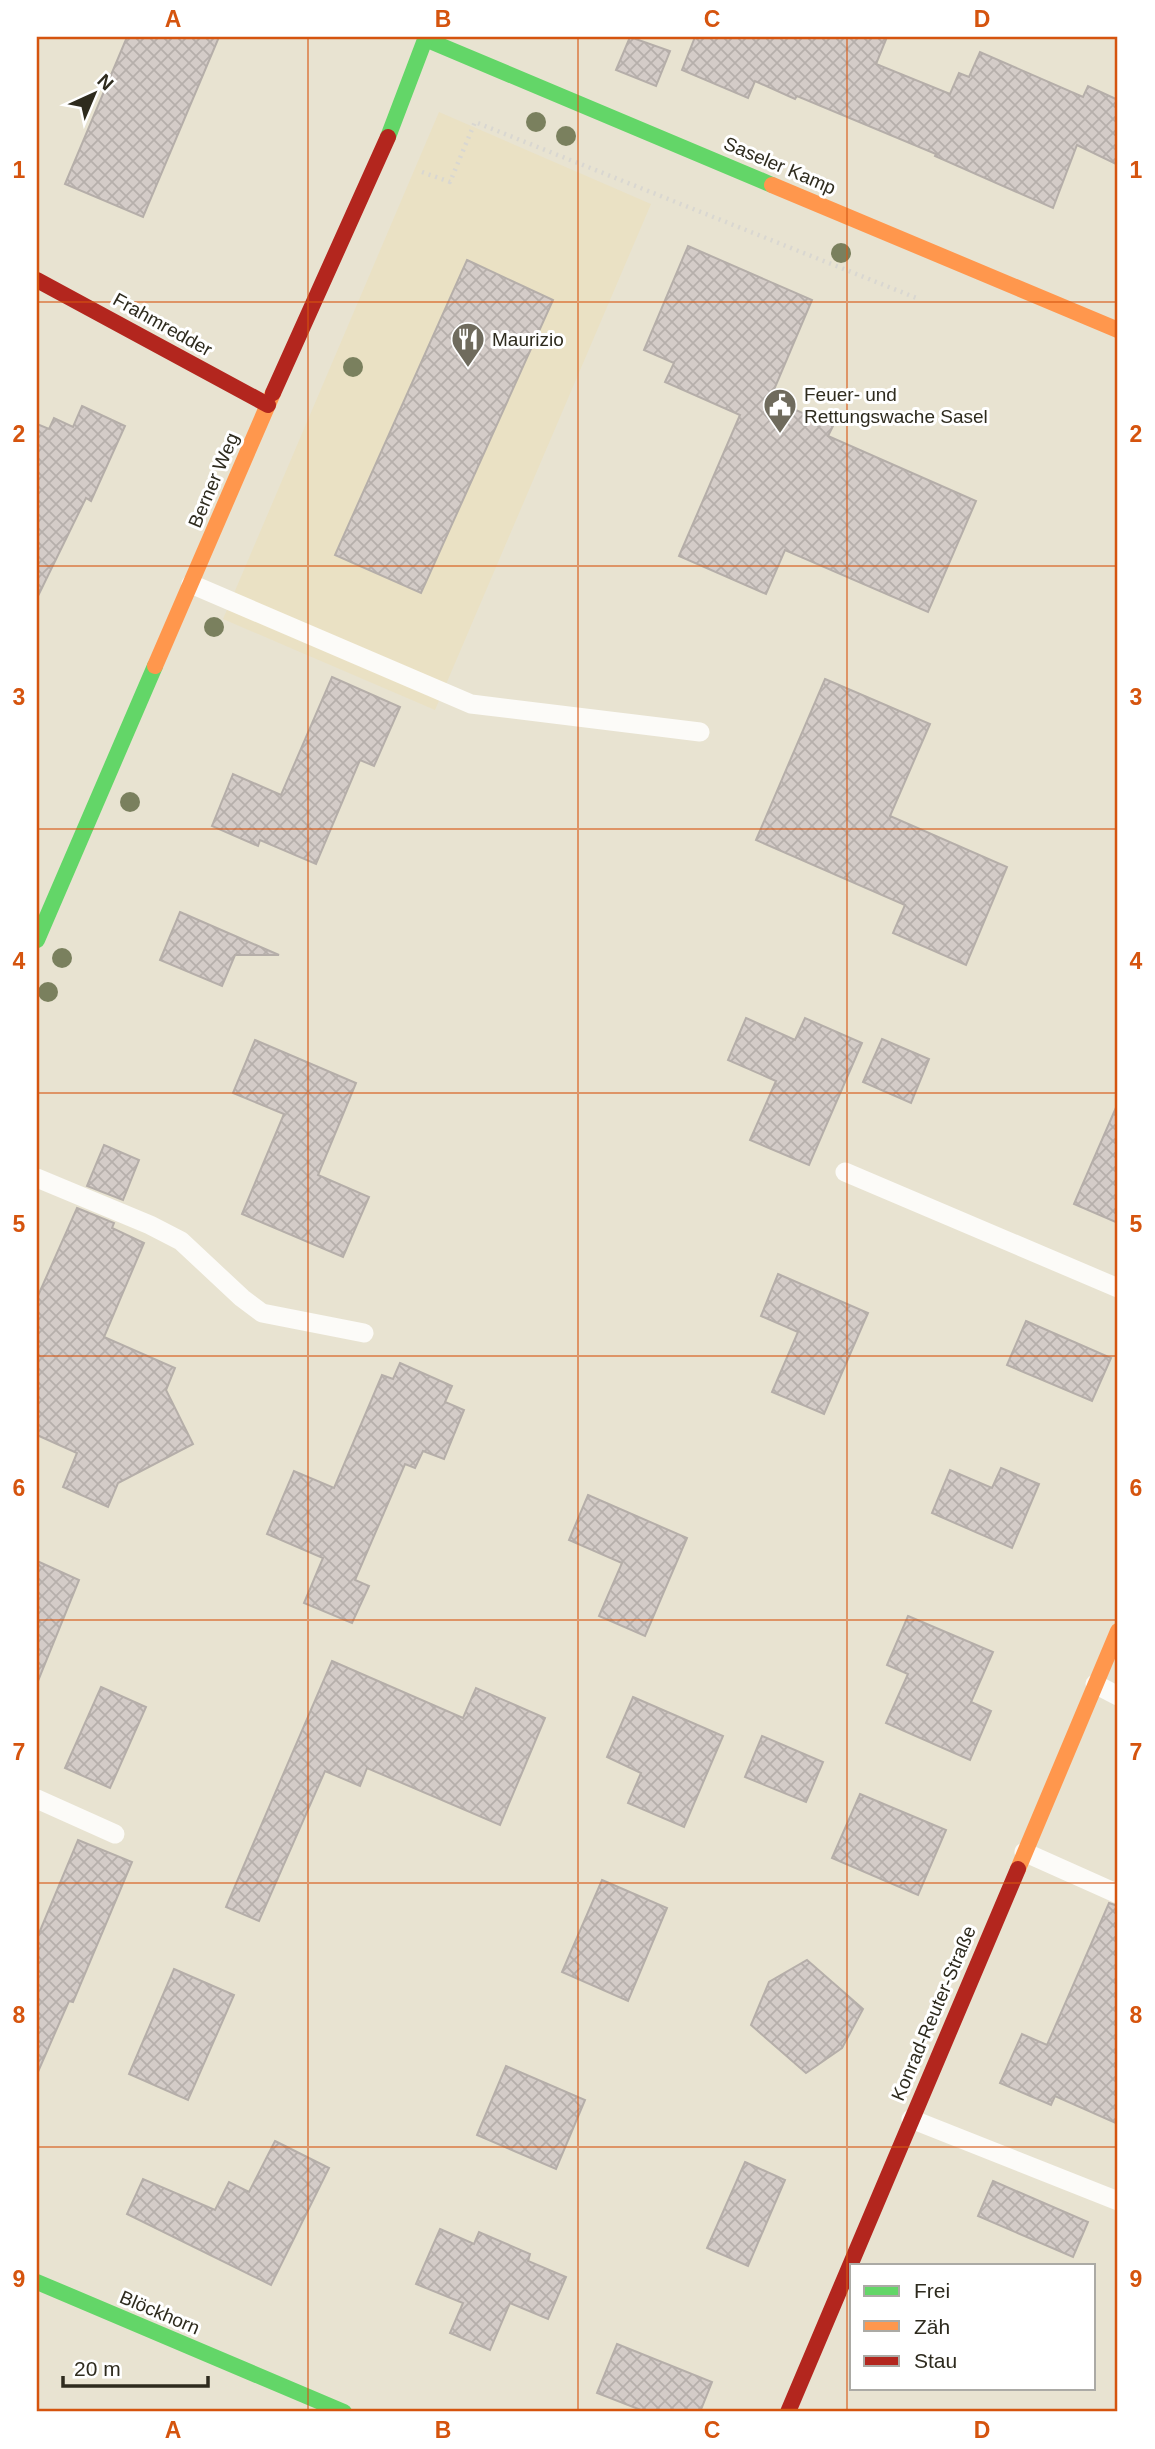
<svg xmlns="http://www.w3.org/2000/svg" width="1155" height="2449" font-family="Arial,sans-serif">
<defs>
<pattern id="building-cross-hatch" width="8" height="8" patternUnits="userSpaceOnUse" patternTransform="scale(1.75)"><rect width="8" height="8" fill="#d4ccc8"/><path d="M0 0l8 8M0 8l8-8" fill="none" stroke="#b6afab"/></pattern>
</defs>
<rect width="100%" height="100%" fill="#e8e3d1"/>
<polygon fill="#eae1c4" points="439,112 651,204 435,710 223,619"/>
<g fill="url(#building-cross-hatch)" stroke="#b5aea9" stroke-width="2">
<polygon points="127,37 219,37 143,217 65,184"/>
<polygon points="630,37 670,51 656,86 616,70"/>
<polygon points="695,37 887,37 876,64 950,94 959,73 969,77 980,52 1083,97 1088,86 1118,100 1118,165 1077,145 1053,208 935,156 936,154 797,96 795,99 755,81 748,98 682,70"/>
<polygon points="688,246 812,300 770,399 833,426 828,436 976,501 928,612 785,550 766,594 679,556 740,415 665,382 674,363 644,350"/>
<polygon points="467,260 553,300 421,593 335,555"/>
<polygon points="82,406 125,426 91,501 86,498 37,598 37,424 49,429 54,418 73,427"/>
<polygon points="332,677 400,707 374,766 360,760 316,864 260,840 258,846 212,826 233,774 281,795"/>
<polygon points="825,679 930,724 890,816 1007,867 966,965 893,933 905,905 756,840"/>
<polygon points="180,912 242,939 279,955 235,955 222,986 160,960"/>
<polygon points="746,1018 795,1040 805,1018 862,1043 809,1165 750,1140 776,1081 728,1060"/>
<polygon points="882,1039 929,1059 911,1103 863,1082"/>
<polygon points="255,1040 356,1083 318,1175 369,1197 343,1257 242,1214 284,1114 233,1093"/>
<polygon points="1118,1103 1118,1223 1074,1204"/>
<polygon points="104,1145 139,1160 123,1200 87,1186"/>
<polygon points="77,1208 114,1223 112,1228 144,1243 104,1337 175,1368 166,1390 193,1444 118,1483 108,1507 63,1487 77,1453 37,1435 37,1298"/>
<polygon points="778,1274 868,1313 824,1414 772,1392 798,1332 761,1316"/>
<polygon points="1026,1321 1111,1358 1092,1401 1007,1365"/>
<polygon points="400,1363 452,1386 445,1402 464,1410 444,1459 423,1451 415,1468 405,1464 355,1580 369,1586 352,1623 304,1603 323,1558 267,1534 294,1471 334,1488 382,1375 393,1379"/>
<polygon points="1001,1468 1039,1484 1012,1548 932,1513 950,1470 992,1488"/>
<polygon points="588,1495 687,1538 645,1636 599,1616 622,1563 569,1540"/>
<polygon points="37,1561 79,1580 38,1681 37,1680"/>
<polygon points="908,1616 993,1652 971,1702 991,1711 970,1760 886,1723 908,1674 887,1665"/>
<polygon points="332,1661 463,1718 476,1688 545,1718 500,1825 367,1768 360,1786 325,1771 259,1921 226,1907"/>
<polygon points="101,1687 146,1707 110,1788 65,1768"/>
<polygon points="633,1697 723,1736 684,1827 628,1803 641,1773 607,1757"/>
<polygon points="762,1736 823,1762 806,1802 745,1777"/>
<polygon points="860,1794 946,1830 918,1895 832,1858"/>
<polygon points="78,1840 132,1862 73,2002 69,2001 37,2074 37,1938"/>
<polygon points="602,1880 667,1908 628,2001 562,1972"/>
<polygon points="1109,1903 1118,1906 1118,2124 1055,2096 1051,2105 1000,2083 1022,2034 1047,2045"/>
<polygon points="807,1960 863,2009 842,2048 806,2073 751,2025 769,1982"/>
<polygon points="174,1969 234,1995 188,2100 129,2074"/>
<polygon points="506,2066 585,2100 556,2169 477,2135"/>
<polygon points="275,2141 329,2168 271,2285 127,2214 143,2179 215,2210 229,2182 249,2192"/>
<polygon points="745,2162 785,2180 748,2266 707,2248"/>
<polygon points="993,2181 1088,2222 1073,2257 978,2216"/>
<polygon points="440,2229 474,2244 479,2232 530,2254 528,2261 566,2277 548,2319 510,2303 490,2350 450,2333 463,2303 416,2284"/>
<polygon points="617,2344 712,2382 700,2412 646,2412 597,2393"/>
</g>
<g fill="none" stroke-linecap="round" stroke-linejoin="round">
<polyline stroke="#d9d7d1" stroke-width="4.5" stroke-dasharray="2 5" stroke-linecap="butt" points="422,172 450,182 475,122 919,299"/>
<g stroke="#fcfbf8" stroke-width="19">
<polyline points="191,584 471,704 700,732"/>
<polyline points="845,1172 1118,1288"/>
<polyline points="37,1178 150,1225 181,1241 242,1298 262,1313 364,1333"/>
<polyline points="1095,1684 1118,1696"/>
<polyline points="37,1799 115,1834"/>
<polyline points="1024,1852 1118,1894"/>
<polyline points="911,2119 1118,2201"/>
</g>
<g stroke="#63d668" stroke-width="16">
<polyline points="425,39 772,185"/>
<polyline points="388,137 426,37"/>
<polyline points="37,940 155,666"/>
<polyline points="37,2282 344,2412"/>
</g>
<g stroke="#ff974d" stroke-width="16">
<polyline points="772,185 1118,330"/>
<polyline points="155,666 273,393"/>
<polyline points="1018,1869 1118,1631"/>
</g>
<g stroke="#b3261e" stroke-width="16">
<polyline points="37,280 268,405"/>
<polyline points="273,393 388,137"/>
<polyline points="788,2412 1018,1869"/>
</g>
</g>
<g fill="#7a805e">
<circle cx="536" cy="122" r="10"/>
<circle cx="566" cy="136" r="10"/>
<circle cx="841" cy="253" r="10"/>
<circle cx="353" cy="367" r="10"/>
<circle cx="214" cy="627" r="10"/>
<circle cx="130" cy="802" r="10"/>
<circle cx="62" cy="958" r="10"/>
<circle cx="48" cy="992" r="10"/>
</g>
<path fill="none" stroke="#d5540e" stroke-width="2" stroke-opacity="0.55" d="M308,37V2412M578,37V2412M847,37V2412M37,302H1118M37,566H1118M37,829H1118M37,1093H1118M37,1356H1118M37,1620H1118M37,1883H1118M37,2147H1118"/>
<defs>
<symbol id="restaurant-pin" viewBox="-11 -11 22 30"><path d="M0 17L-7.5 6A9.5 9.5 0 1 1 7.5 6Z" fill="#6f6b5d" stroke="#fff"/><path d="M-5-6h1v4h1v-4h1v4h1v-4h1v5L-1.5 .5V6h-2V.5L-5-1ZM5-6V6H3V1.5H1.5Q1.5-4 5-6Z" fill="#fff"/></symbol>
<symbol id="civic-pin" viewBox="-11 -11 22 30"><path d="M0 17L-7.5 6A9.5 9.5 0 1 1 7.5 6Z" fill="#6f6b5d" stroke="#fff"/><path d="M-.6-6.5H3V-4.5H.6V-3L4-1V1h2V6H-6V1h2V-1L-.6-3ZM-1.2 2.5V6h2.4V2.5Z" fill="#fff"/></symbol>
</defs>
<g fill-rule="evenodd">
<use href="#restaurant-pin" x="449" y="320" width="38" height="52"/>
<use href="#civic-pin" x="761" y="386" width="38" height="52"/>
</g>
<g text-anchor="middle" stroke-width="6" stroke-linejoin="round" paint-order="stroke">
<g font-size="19" fill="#2e2b1e" stroke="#fff">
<text transform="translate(780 165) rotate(23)" y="7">Saseler Kamp</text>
<text transform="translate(163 324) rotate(29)" y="7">Frahmredder</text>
<text transform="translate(213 480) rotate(-67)" y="7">Berner Weg</text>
<text transform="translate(933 2013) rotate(-67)" y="7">Konrad-Reuter-Straße</text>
<text transform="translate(160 2312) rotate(23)" y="7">Blöckhorn</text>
</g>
<g font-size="19" fill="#2e2b1e" stroke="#fff" text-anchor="start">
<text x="492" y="346">Maurizio</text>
<text x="804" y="401">Feuer- und<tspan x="804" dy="22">Rettungswache Sasel</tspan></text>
</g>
</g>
<rect width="1155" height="2449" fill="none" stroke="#ffffff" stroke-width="77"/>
<rect x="850" y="2264" width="245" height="126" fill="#ffffff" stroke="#abaaa5" stroke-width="2"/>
<rect x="864" y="2286" width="35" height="10" fill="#63d668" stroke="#abaaa5" stroke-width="2"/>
<text x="914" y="2298" font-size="21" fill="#2e2b1e">Frei</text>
<rect x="864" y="2321" width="35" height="10" fill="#ff974d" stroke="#abaaa5" stroke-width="2"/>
<text x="914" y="2334" font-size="21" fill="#2e2b1e">Zäh</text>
<rect x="864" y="2356" width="35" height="10" fill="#b3261e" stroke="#abaaa5" stroke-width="2"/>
<text x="914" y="2368" font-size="21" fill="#2e2b1e">Stau</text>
<g transform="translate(94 94) rotate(44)" stroke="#ffffff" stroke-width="5" paint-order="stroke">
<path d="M0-5L12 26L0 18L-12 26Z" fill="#2e2b1e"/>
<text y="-10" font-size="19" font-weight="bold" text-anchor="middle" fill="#2e2b1e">N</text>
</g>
<path d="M63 2376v10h145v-10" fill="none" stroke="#2e2b1e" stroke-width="3.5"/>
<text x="74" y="2376" font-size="21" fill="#2e2b1e" stroke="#ffffff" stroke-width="5" paint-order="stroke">20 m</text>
<rect x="38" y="38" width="1078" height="2372" fill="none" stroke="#d5540e" stroke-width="2.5"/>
<g font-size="23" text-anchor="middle" font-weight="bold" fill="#d5540e">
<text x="173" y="27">A</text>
<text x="443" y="27">B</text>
<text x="712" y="27">C</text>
<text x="982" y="27">D</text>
<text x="19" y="178">1</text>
<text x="1136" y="178">1</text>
<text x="19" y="442">2</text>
<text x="1136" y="442">2</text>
<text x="19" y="705">3</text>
<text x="1136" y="705">3</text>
<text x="19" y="969">4</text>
<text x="1136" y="969">4</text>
<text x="19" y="1232">5</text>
<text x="1136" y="1232">5</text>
<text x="19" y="1496">6</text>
<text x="1136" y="1496">6</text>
<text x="19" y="1760">7</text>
<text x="1136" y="1760">7</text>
<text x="19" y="2023">8</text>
<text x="1136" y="2023">8</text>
<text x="19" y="2287">9</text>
<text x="1136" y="2287">9</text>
<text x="173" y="2438">A</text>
<text x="443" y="2438">B</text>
<text x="712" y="2438">C</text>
<text x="982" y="2438">D</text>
</g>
</svg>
